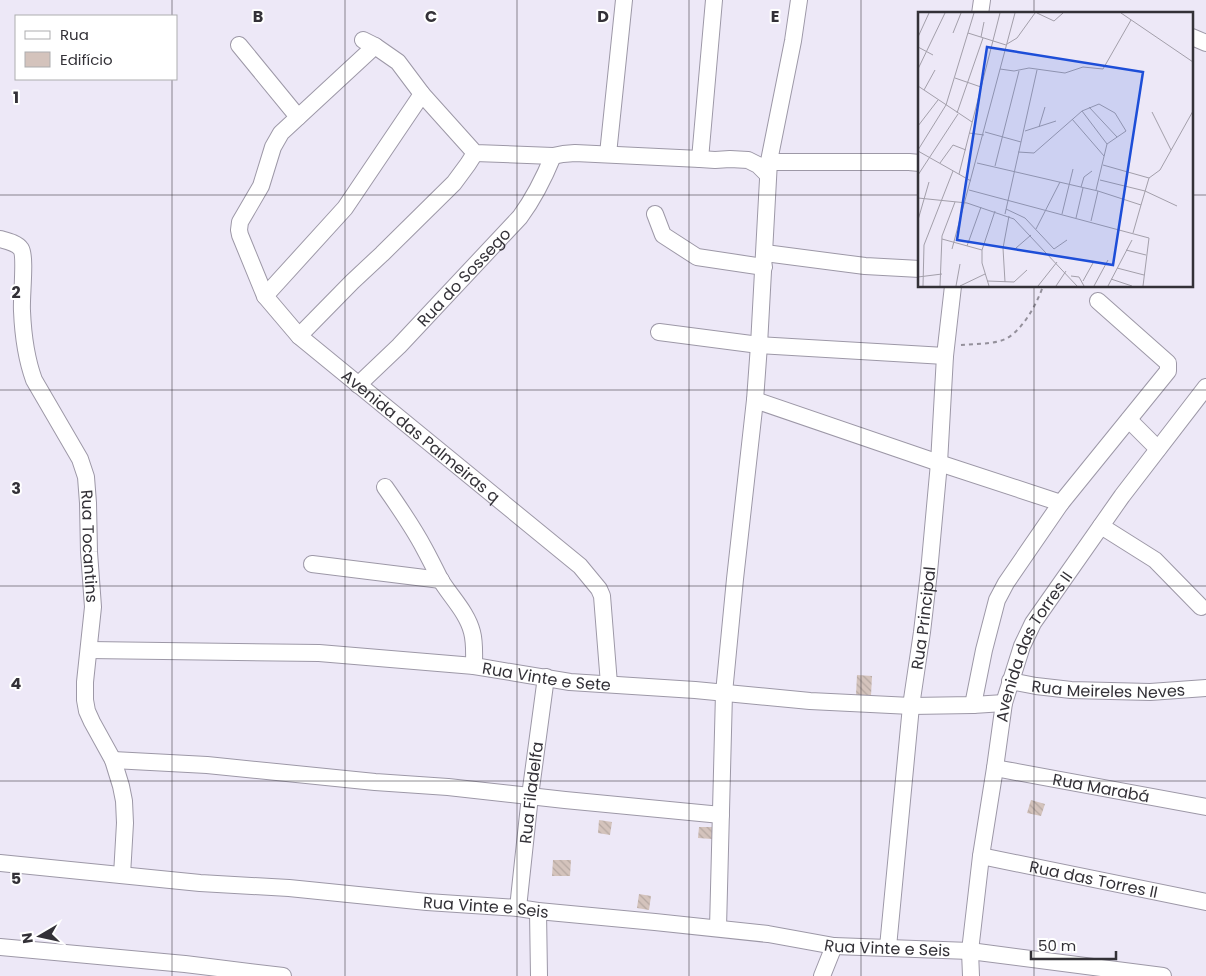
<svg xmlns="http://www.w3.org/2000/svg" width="1206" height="976" font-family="Poppins,sans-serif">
<defs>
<pattern id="building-back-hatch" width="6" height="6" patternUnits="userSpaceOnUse" patternTransform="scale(1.25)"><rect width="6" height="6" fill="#d4c3bc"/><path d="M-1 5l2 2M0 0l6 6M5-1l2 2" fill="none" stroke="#b6a8a2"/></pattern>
</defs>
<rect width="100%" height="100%" fill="#ede8f7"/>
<g fill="url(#building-back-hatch)">
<polygon points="857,675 872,676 871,696 856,695"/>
<polygon points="1031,800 1045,804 1041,816 1027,813"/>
<polygon points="599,820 612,822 610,835 598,833"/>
<polygon points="699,827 712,827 712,839 698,838"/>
<polygon points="553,860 571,860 570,876 552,876"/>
<polygon points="639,894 651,896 649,910 637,908"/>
</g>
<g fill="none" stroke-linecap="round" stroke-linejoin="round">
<defs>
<g id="minor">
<polyline points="980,14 982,0"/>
<polyline points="1192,37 1206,43"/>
<polyline points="363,40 375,46 398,62 422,94 475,153 553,156 563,154 575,153 700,159 715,160 730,159 748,160 758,165 768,175"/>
<polyline points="239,45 298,117"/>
<path id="s1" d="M375,46L281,133L273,147L261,186L240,222L239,230L240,235L265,296L299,336L580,566L599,589L602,596L609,684"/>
<polyline points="608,154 624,0"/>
<polyline points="700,159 714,0"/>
<polyline points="769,161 774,162 909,162 920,163"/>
<polyline points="655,214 663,235 697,257 764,267"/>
<path id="s2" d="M0,239C7,241 17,243 21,249C26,257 21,299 22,311C23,335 26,358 34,380L80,459L86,477L88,503L89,552L93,607L85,682V700L87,711L92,722L113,760L121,786L124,801L125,823L122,875"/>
<polyline points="765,253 865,266 920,269"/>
<polyline points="265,296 345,208 422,94"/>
<polyline points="659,332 759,345 945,356"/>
<polyline points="299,336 352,282 382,254 454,183 468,164 475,153"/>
<path id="s3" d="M358,385L399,346L520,217C534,198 544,178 553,156"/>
<polyline points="755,400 939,463 1061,503"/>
<polyline points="1129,420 1158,449"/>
<path d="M385,487C399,507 413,527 424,548C430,559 435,569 440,579C450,596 467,612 472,632C475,643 474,655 474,666"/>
<polyline points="1101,526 1155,560 1201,607"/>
<polyline points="312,564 441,580"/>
<path id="s4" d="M89,650L319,653L474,666L570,682L695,690L810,701L911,706L973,705L1004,703"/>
<path id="s5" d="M1010,681L1036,686L1071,690L1150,692L1206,688"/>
<polyline points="973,705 984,650 997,600 1006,583 1061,503 1168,371 1168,363 1098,301"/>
<polyline points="113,760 207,765 375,782 448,787 565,800 721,815"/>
<path id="s6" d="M995,768L1206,807"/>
<path id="s7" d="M981,856L1206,902"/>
<path id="s8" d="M0,863L200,883L289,888L427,902L518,908L538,911L655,922L768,934L834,946L970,951L1163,976"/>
<path id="s9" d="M518,908L530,796L546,677"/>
<polyline points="538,911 539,976"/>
<polyline points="718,928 724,693 735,579 755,400 759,345 769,161 793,41 799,0"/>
<polyline points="0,947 185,964 283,976"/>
<path id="s10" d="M888,947L911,706L922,632L929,572L939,463L945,356L953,286"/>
<polyline points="822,976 834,946"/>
<path id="s11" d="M971,976L970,951L981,856L995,768L1004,703L1022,646L1033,623L1122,496L1206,387"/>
</g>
</defs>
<use href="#minor" stroke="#9d98a7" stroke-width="18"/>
<path stroke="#94909b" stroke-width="2" stroke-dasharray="4 4" stroke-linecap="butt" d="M961,345C974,344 988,344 1000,341C1020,336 1037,304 1043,286"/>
<use href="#minor" stroke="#fff" stroke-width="16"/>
</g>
<path fill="none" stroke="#333137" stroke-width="1" stroke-opacity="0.55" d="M172,0V16M345,0V976M517,0V976M689,0V976M861,0V976M1034,0V14M172,79V976M0,195H920M1192,195H1206M1034,286V976M0,390H1206M0,586H1206M0,781H1206"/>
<g text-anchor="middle" stroke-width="4" stroke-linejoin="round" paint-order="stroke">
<g font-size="16" fill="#333137" stroke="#fff">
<text dy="6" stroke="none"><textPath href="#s3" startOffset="151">Rua do Sossego</textPath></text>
<text dy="6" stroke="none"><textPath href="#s1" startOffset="516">Avenida das Palmeiras q</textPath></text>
<text dy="6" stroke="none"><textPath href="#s2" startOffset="336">Rua Tocantins</textPath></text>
<text dy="6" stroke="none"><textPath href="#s10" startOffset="331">Rua Principal</textPath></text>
<text dy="6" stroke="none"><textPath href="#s11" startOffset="339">Avenida das Torres II</textPath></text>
<text dy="6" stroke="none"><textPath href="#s4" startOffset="459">Rua Vinte e Sete</textPath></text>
<text dy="6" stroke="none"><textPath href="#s5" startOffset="99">Rua Meireles Neves</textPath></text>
<text dy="6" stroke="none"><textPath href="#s6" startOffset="108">Rua Marabá</textPath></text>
<text dy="6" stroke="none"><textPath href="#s9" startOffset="116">Rua Filadelfa</textPath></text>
<text dy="6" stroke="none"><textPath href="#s7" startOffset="115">Rua das Torres II</textPath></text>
<text dy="6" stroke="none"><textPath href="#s8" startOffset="488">Rua Vinte e Seis</textPath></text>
<text dy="6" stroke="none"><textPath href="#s8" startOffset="892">Rua Vinte e Seis</textPath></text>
</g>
</g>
<g transform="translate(918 12)">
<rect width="275" height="275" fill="#ede8f7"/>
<path fill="none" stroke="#a39faa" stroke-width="1" d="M119,1L136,9L145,1M203,1L275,50M35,21L43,1M50,21L88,33M0,25L11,1M63,25L66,10M89,32L99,26L117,1M0,35L15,43M0,57L27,1M82,57L96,59L111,56L147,61L165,55L185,57L213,8M37,66L63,75M0,74L54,110M6,78L17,58M171,95L199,125M164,99L189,132M234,100L253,138M39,101L65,26M154,107L186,144M0,114L20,88M121,115L127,95M107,119L138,109M67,120L103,130M51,121L66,123M0,138L28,93L56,1M0,139L53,169M100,140L116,141L164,99L181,92L197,101L208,119M22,151L35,133L48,138M59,151L180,179L223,193L231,166L242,158L275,99M185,153L231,166M77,154L101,59M41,162L82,1M0,163L40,102M182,168L227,179L259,194M163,175L166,165L174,159M51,178L231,226L225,274M178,178L189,132L208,119M0,186L49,191L96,207L159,274M88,197L107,206L136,237L149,228M87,202L119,58M144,202L155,157M158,206L165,176M0,208L11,170M173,209L180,179M118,217L142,170M215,221L223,193M24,227L64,238M49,234L63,195M98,236L113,223M34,237L97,1M208,238L228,243M199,256L226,263M153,264L161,265L166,274M0,265L24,262M193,267L214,274M69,269L96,270L109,258M165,269L175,251M87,270L85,236L91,204M5,274L6,233L35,159M22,274L24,224L37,190M38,274L42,252M42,274L67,262M71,274L64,251V238L77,199M120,274L139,250M138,274L148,259M176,274L190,248M190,274L214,228"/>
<path fill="#1d4ed8" fill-opacity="0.15" stroke="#1d4ed8" stroke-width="2.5" d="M69,35L225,60L195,253L39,228Z"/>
<rect width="275" height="275" fill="none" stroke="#333137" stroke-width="2.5"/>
</g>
<g font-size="16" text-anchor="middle" font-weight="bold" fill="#333137" stroke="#fff" stroke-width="4" stroke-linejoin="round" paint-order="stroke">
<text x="258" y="22">B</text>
<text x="431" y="22">C</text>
<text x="603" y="22">D</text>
<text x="775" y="22">E</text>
<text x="16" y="103">1</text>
<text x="16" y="298">2</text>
<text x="16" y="494">3</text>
<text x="16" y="689">4</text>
<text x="16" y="884">5</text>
</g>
<rect x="15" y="15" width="162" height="65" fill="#ffffff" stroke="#adadaf"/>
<rect x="25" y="31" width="25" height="8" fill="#ffffff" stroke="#adadaf"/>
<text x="60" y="40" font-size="15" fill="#333137">Rua</text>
<rect x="25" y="52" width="25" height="15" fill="#d4c3bc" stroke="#adadaf"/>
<text x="60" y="65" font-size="15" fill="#333137">Edifício</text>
<g transform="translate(40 936) rotate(261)" stroke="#ffffff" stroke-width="4" paint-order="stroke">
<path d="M0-4L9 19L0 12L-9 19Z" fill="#333137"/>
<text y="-8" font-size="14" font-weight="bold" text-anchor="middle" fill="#333137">N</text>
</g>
<path d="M1031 951v8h85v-8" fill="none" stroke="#333137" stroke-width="2.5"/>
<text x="1038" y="951" font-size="15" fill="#333137" stroke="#ffffff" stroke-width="4" paint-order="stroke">50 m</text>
</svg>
